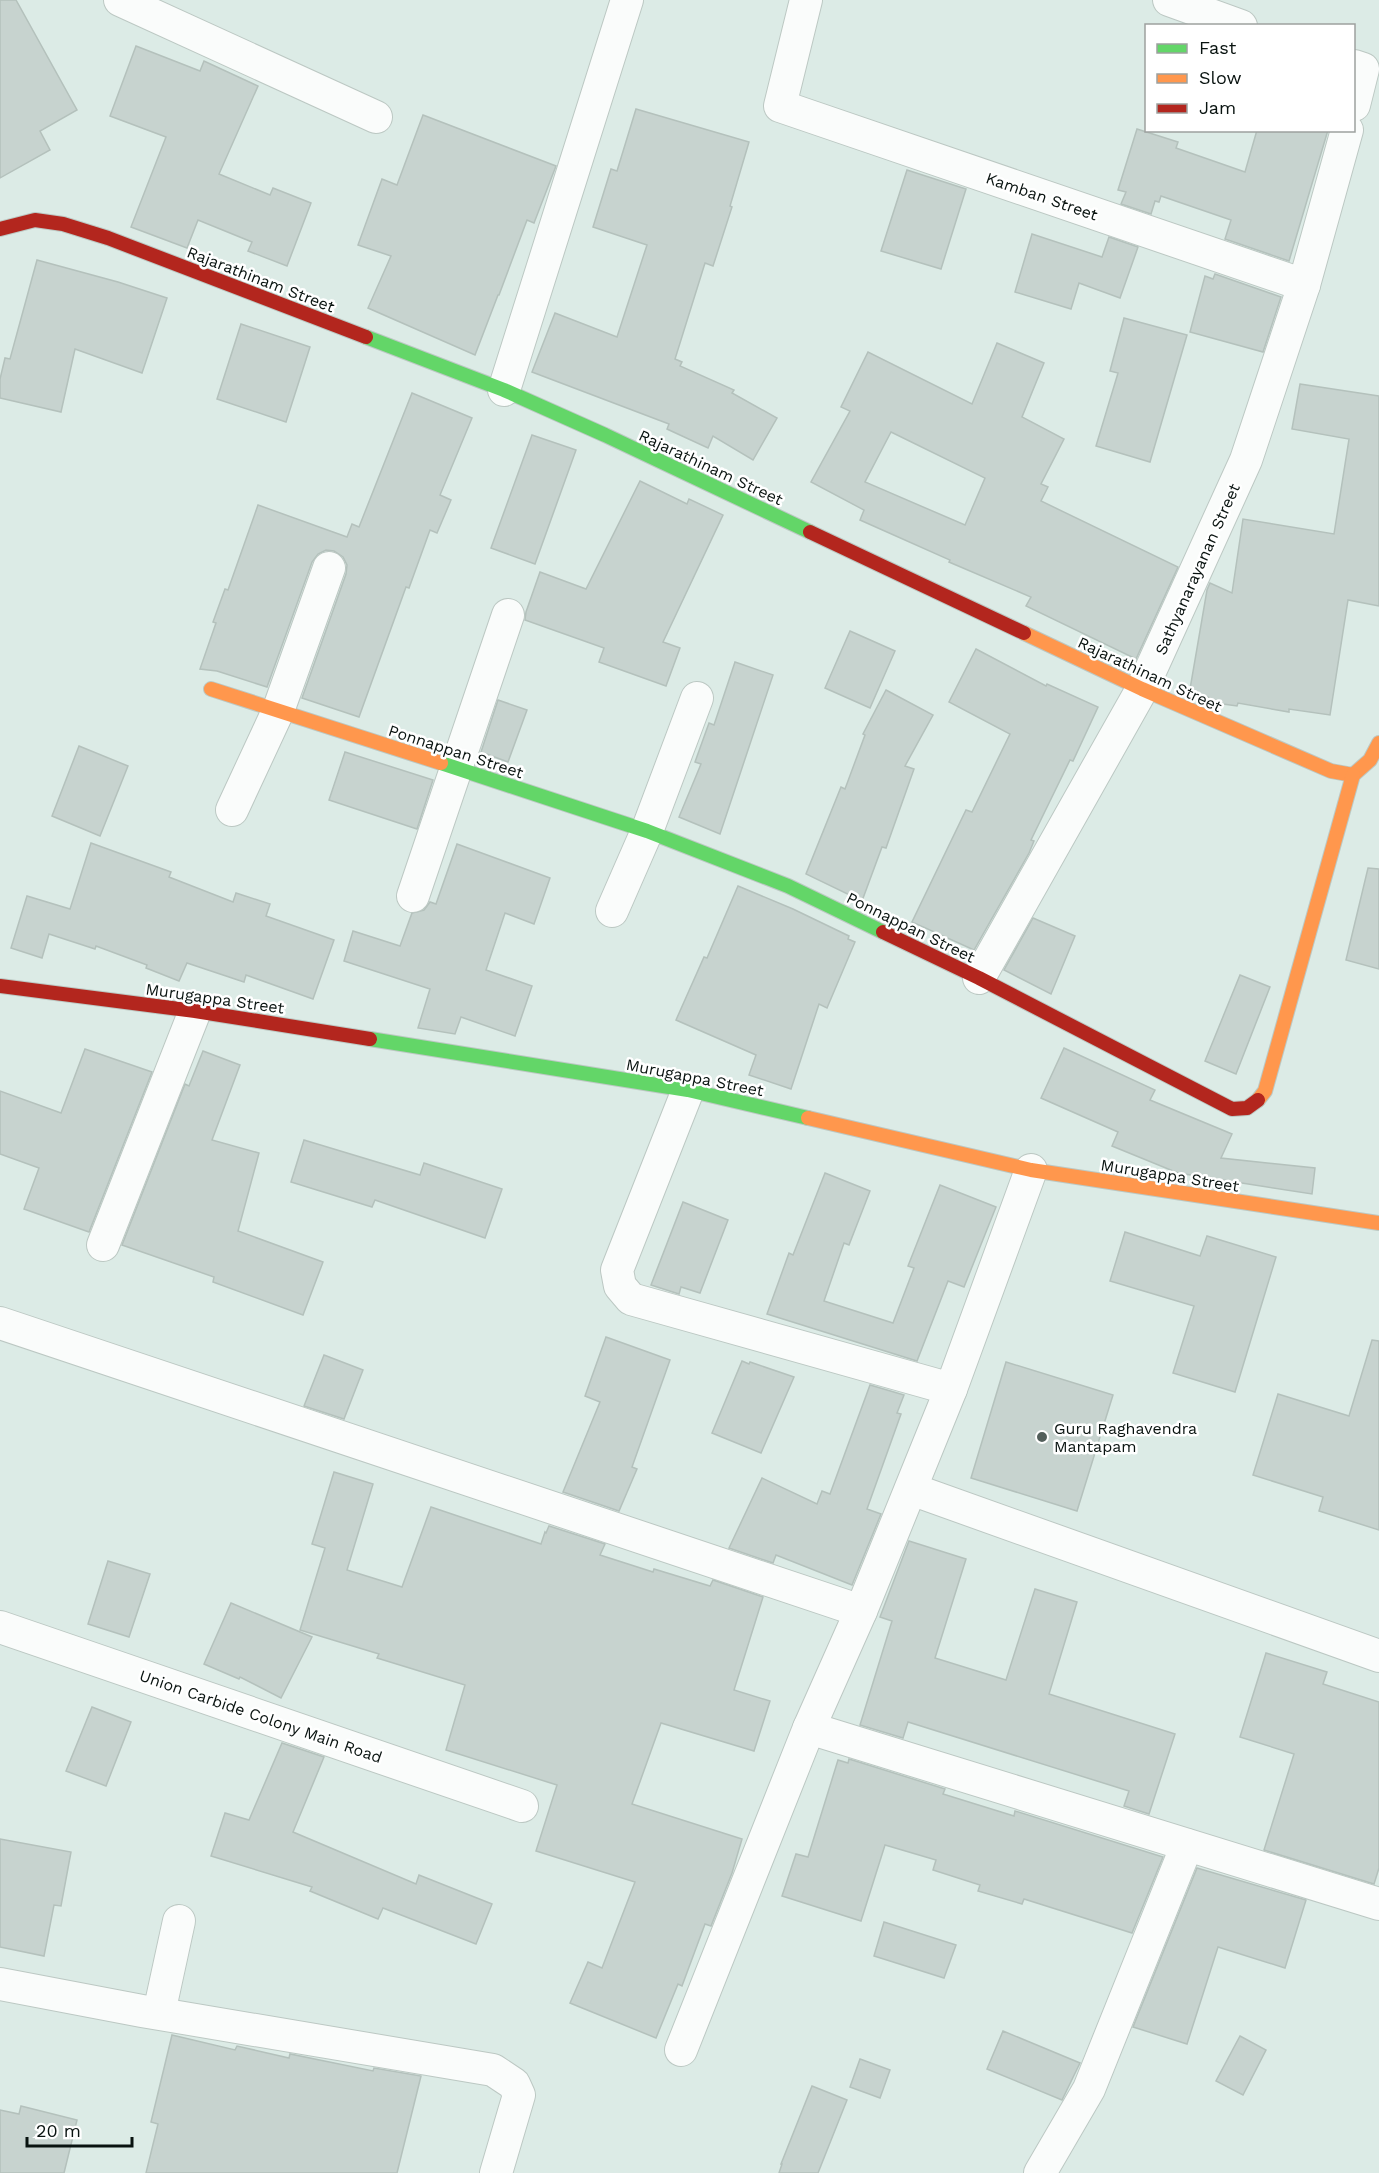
<svg xmlns="http://www.w3.org/2000/svg" width="1379" height="2173" font-family="'Work Sans',sans-serif">
<rect width="100%" height="100%" fill="#dcebe6"/>
<g fill="#c7d3cf" stroke="#b4c1bc" stroke-width="1.5" fill-rule="evenodd">
<polygon points="0,0 16,0 77,110 40,131 50,150 0,178"/>
<polygon points="136,46 200,71 204,61 258,86 219,174 270,195 273,188 311,203 287,266 248,251 252,242 198,220 187,248 131,227 166,137 110,116"/>
<polygon points="636,109 749,142 730,206 732,207 713,266 705,263 675,359 682,362 680,366 734,390 732,393 777,418 753,460 713,436 708,448 667,429 669,424 532,372 555,313 617,337 647,245 593,227 611,169 617,171"/>
<polygon points="423,115 556,166 534,223 527,220 499,295 498,295 475,355 368,308 391,256 358,245 382,179 397,185"/>
<polygon points="1137,129 1178,142 1176,148 1245,172 1257,130 1328,130 1289,261 1225,239 1231,220 1161,196 1159,202 1155,201 1151,214 1121,204 1126,192 1118,190"/>
<polygon points="907,170 966,189 941,269 881,251"/>
<polygon points="1032,234 1102,257 1109,237 1138,247 1120,298 1079,283 1071,309 1015,292"/>
<polygon points="37,260 118,282 167,298 142,373 75,349 61,412 0,398 0,379 5,358 10,359"/>
<polygon points="1215,274 1281,297 1263,352 1190,332 1205,276 1213,279"/>
<polygon points="1124,318 1187,335 1150,462 1096,446 1118,373 1110,371"/>
<polygon points="241,324 310,347 286,422 217,399"/>
<path d="M997,343L1044,363L1022,417L1064,439L1041,484L1048,487L1041,501L1178,567L1136,659L1026,606L1031,597L949,562L950,560L860,520L864,510L811,482L850,411L841,407L868,352L972,404ZM891,432L985,478L965,525L865,482Z"/>
<polygon points="1300,384 1379,396 1379,606 1348,600 1330,715 1289,709 1289,712 1238,703 1237,706 1223,704 1190,689 1207,590 1210,583 1232,593 1243,519 1334,534 1349,439 1292,429"/>
<polygon points="412,393 472,418 440,495 451,500 437,533 430,530 409,588 406,587 359,717 302,698 346,574 347,565 343,557 334,551 326,550 318,554 312,562 267,687 217,671 200,669 216,623 213,622 225,589 228,590 258,505 347,537 352,524 359,527"/>
<polygon points="532,435 576,450 535,564 491,548"/>
<polygon points="640,481 687,504 689,499 723,515 663,642 680,648 666,686 599,662 604,648 525,620 526,612 540,572 586,589"/>
<polygon points="850,631 895,651 870,708 825,688"/>
<polygon points="976,649 1046,686 1047,684 1098,707 1073,761 1070,760 1031,840 1034,841 1029,853 974,950 912,922 966,810 972,812 1010,734 949,702"/>
<polygon points="735,662 773,675 720,834 679,817 701,764 695,762 709,723 714,725"/>
<polygon points="886,690 933,715 905,766 914,769 886,848 882,847 862,901 806,874 841,787 845,789 865,735 863,734"/>
<polygon points="498,700 527,710 508,762 481,752"/>
<polygon points="79,746 128,766 100,836 52,816"/>
<polygon points="345,752 433,780 417,829 329,800"/>
<polygon points="91,843 171,872 169,877 233,902 236,893 270,904 266,916 334,940 313,999 246,975 244,982 187,963 179,981 146,968 147,965 96,946 95,949 49,934 42,958 11,948 27,896 70,909"/>
<polygon points="457,844 550,878 534,924 505,913 486,970 532,986 515,1036 461,1017 455,1034 418,1028 430,989 344,961 353,931 400,946 412,913 424,910 430,902 436,904"/>
<polygon points="1368,868 1379,869 1379,969 1346,960"/>
<polygon points="738,886 793,909 849,936 848,939 855,942 827,1008 819,1004 791,1089 749,1075 756,1055 676,1020 704,957 707,958"/>
<polygon points="1033,918 1075,936 1051,994 1004,970"/>
<polygon points="1240,975 1270,987 1236,1074 1205,1061"/>
<polygon points="1064,1048 1155,1090 1150,1100 1232,1134 1221,1158 1315,1168 1312,1194 1178,1173 1112,1146 1118,1132 1041,1098"/>
<polygon points="85,1049 152,1072 89,1232 24,1209 39,1168 0,1154 0,1091 61,1113"/>
<polygon points="203,1051 240,1065 212,1140 259,1153 238,1231 323,1262 303,1315 213,1282 214,1277 122,1245 185,1084 189,1086"/>
<polygon points="304,1140 420,1175 424,1163 502,1189 485,1238 375,1200 372,1207 291,1182"/>
<polygon points="825,1173 870,1191 849,1245 844,1243 824,1301 893,1323 914,1268 908,1266 940,1185 996,1207 964,1287 948,1281 917,1361 767,1314 789,1253 793,1255"/>
<polygon points="683,1202 728,1220 700,1293 681,1287 679,1294 651,1285"/>
<polygon points="1125,1232 1200,1256 1207,1236 1276,1257 1235,1392 1173,1373 1194,1306 1110,1281"/>
<polygon points="606,1337 670,1360 632,1467 637,1469 619,1511 563,1492 600,1402 585,1396"/>
<polygon points="1372,1340 1379,1341 1379,1530 1319,1511 1323,1497 1253,1475 1278,1394 1349,1416"/>
<polygon points="324,1355 363,1370 344,1419 304,1406"/>
<polygon points="742,1361 749,1364 750,1362 794,1377 761,1453 712,1433"/>
<polygon points="1006,1362 1113,1395 1077,1511 971,1478"/>
<polygon points="870,1385 904,1395 897,1413 901,1414 867,1509 881,1514 852,1585 776,1555 773,1563 729,1548 762,1478 817,1504 822,1491 830,1494"/>
<polygon points="334,1472 373,1484 347,1570 402,1587 431,1507 541,1544 545,1532 546,1533 549,1526 605,1544 600,1555 653,1572 654,1569 710,1586 713,1580 763,1597 734,1690 770,1701 754,1751 661,1723 632,1804 742,1839 732,1873 711,1926 705,1924 682,1986 678,1984 656,2038 570,2003 588,1962 602,1968 635,1882 536,1851 557,1785 446,1750 465,1685 377,1658 379,1654 300,1630 325,1548 312,1544"/>
<polygon points="909,1541 966,1559 935,1658 1006,1680 1035,1589 1077,1602 1049,1694 1175,1734 1149,1814 1124,1806 1129,1791 908,1722 903,1738 860,1725 892,1621 880,1617"/>
<polygon points="108,1561 150,1574 129,1637 88,1624"/>
<polygon points="231,1603 312,1637 281,1698 240,1677 239,1679 204,1664"/>
<polygon points="1266,1653 1327,1672 1323,1684 1379,1702 1379,1868 1374,1884 1264,1850 1294,1754 1240,1737"/>
<polygon points="92,1707 131,1722 106,1786 66,1771"/>
<polygon points="282,1743 324,1757 293,1832 416,1884 419,1875 492,1904 476,1944 383,1908 378,1919 310,1891 312,1887 211,1856 225,1813 249,1820"/>
<polygon points="849,1759 945,1789 943,1794 1014,1816 1015,1811 1163,1857 1132,1933 1024,1899 1022,1904 978,1891 980,1885 933,1870 936,1860 885,1845 861,1921 782,1896 796,1854 808,1857 838,1760 848,1763"/>
<polygon points="0,1839 71,1852 61,1906 54,1905 44,1956 0,1947"/>
<polygon points="1197,1868 1306,1900 1285,1968 1218,1947 1187,2044 1133,2027"/>
<polygon points="884,1922 956,1945 944,1978 874,1956"/>
<polygon points="1003,2031 1080,2063 1062,2100 987,2069"/>
<polygon points="172,2035 235,2050 237,2046 289,2058 290,2054 373,2071 374,2068 421,2076 397,2173 146,2173 158,2124 151,2122"/>
<polygon points="1240,2036 1266,2050 1243,2095 1216,2081"/>
<polygon points="860,2059 890,2070 880,2098 850,2087"/>
<polygon points="812,2086 847,2100 818,2173 779,2173 782,2164 781,2164"/>
<polygon points="21,2106 77,2120 64,2173 0,2173 0,2110 19,2114"/>
</g>
<g fill="none" stroke-linecap="round" stroke-linejoin="round">
<defs>
<g id="street">
<polyline points="120,0 376,117"/>
<polyline points="806,0 780,106 1304,285"/>
<polyline points="1169,0 1241,26"/>
<polyline points="1354,66 1363,69 1354,105"/>
<polyline points="504,390 627,0"/>
<polyline points="232,810 278,711 329,568"/>
<polyline points="413,896 508,615"/>
<polyline points="612,911 647,831 697,698"/>
<polyline points="979,978 1142,689 1246,460 1304,285 1347,130"/>
<polyline points="688,1090 617,1270 620,1286 631,1299 951,1389"/>
<polyline points="103,1245 195,1011"/>
<polyline points="0,1323 861,1611"/>
<polyline points="911,1489 1379,1656"/>
<polyline points="0,1627 522,1806"/>
<polyline points="809,1728 1379,1904"/>
<polyline points="0,1984 142,2011 493,2070 514,2084 519,2095 496,2173"/>
<polyline points="159,2013 179,1921"/>
<polyline points="681,2050 809,1728 861,1611 951,1389 1031,1170"/>
<polyline points="1040,2173 1089,2089 1187,1845"/>
</g>
<g id="fast">
<polyline points="366,337 504,390 605,435 810,532"/>
<polyline points="441,763 647,831 788,886 883,932"/>
<polyline points="370,1039 688,1090 808,1118"/>
</g>
<g id="slow">
<polyline points="1024,633 1142,689 1331,771 1353,775 1370,760 1379,743"/>
<polyline points="211,689 441,763"/>
<polyline points="1258,1100 1265,1091 1353,775"/>
<polyline points="808,1118 1031,1170 1379,1223"/>
</g>
<g id="jam">
<polyline points="0,229 35,220 63,224 108,238 366,337"/>
<polyline points="810,532 1024,633"/>
<polyline points="883,932 979,978 1232,1109 1247,1108 1258,1100"/>
<polyline points="0,986 195,1011 370,1039"/>
</g>
</defs>
<use href="#street" stroke="#bcc8c3" stroke-width="34"/>
<use href="#fast" stroke="#bcc8c3" stroke-width="16"/>
<use href="#slow" stroke="#bcc8c3" stroke-width="16"/>
<use href="#jam" stroke="#bcc8c3" stroke-width="16"/>
<use href="#street" stroke="#fafcfb" stroke-width="32"/>
<use href="#fast" stroke="#63d668" stroke-width="14"/>
<use href="#slow" stroke="#ff974d" stroke-width="14"/>
<use href="#jam" stroke="#b3261e" stroke-width="14"/>
</g>
<circle fill="#535f5b" stroke="#fff" stroke-width="2" cx="1042" cy="1437" r="6"/>
<g text-anchor="middle" stroke-width="5" stroke-linejoin="round" paint-order="stroke">
<g font-size="16" fill="#091310" stroke="#fff">
<text transform="translate(1042 196) rotate(19)" y="6">Kamban Street</text>
<text transform="translate(261 279) rotate(21)" y="6">Rajarathinam Street</text>
<text transform="translate(711 467) rotate(25)" y="6">Rajarathinam Street</text>
<text transform="translate(1197 569) rotate(-66)" y="6">Sathyanarayanan Street</text>
<text transform="translate(1150 674) rotate(25)" y="6">Rajarathinam Street</text>
<text transform="translate(456 751) rotate(18)" y="6">Ponnappan Street</text>
<text transform="translate(911 927) rotate(26)" y="6">Ponnappan Street</text>
<text transform="translate(215 998) rotate(8)" y="6">Murugappa Street</text>
<text transform="translate(695 1077) rotate(11)" y="6">Murugappa Street</text>
<text transform="translate(1170 1175) rotate(9)" y="6">Murugappa Street</text>
<text transform="translate(261 1716) rotate(19)" y="6">Union Carbide Colony Main Road</text>
</g>
<g font-size="16" fill="#091310" stroke="#fff" text-anchor="start">
<text x="1054" y="1434">Guru Raghavendra<tspan x="1054" dy="18">Mantapam</tspan></text>
</g>
</g>
<rect x="1145" y="24" width="210" height="108" fill="#ffffff" stroke="#9da19f" stroke-width="1.5"/>
<rect x="1157" y="44" width="30" height="9" fill="#63d668" stroke="#9da19f" stroke-width="1.5"/>
<text x="1199" y="54" font-size="18" fill="#091310">Fast</text>
<rect x="1157" y="74" width="30" height="9" fill="#ff974d" stroke="#9da19f" stroke-width="1.5"/>
<text x="1199" y="84" font-size="18" fill="#091310">Slow</text>
<rect x="1157" y="104" width="30" height="9" fill="#b3261e" stroke="#9da19f" stroke-width="1.5"/>
<text x="1199" y="114" font-size="18" fill="#091310">Jam</text>
<path d="M27 2137v9h105v-9" fill="none" stroke="#091310" stroke-width="3"/>
<text x="36" y="2137" font-size="18" fill="#091310" stroke="#ffffff" stroke-width="4.5" paint-order="stroke">20 m</text>
</svg>
